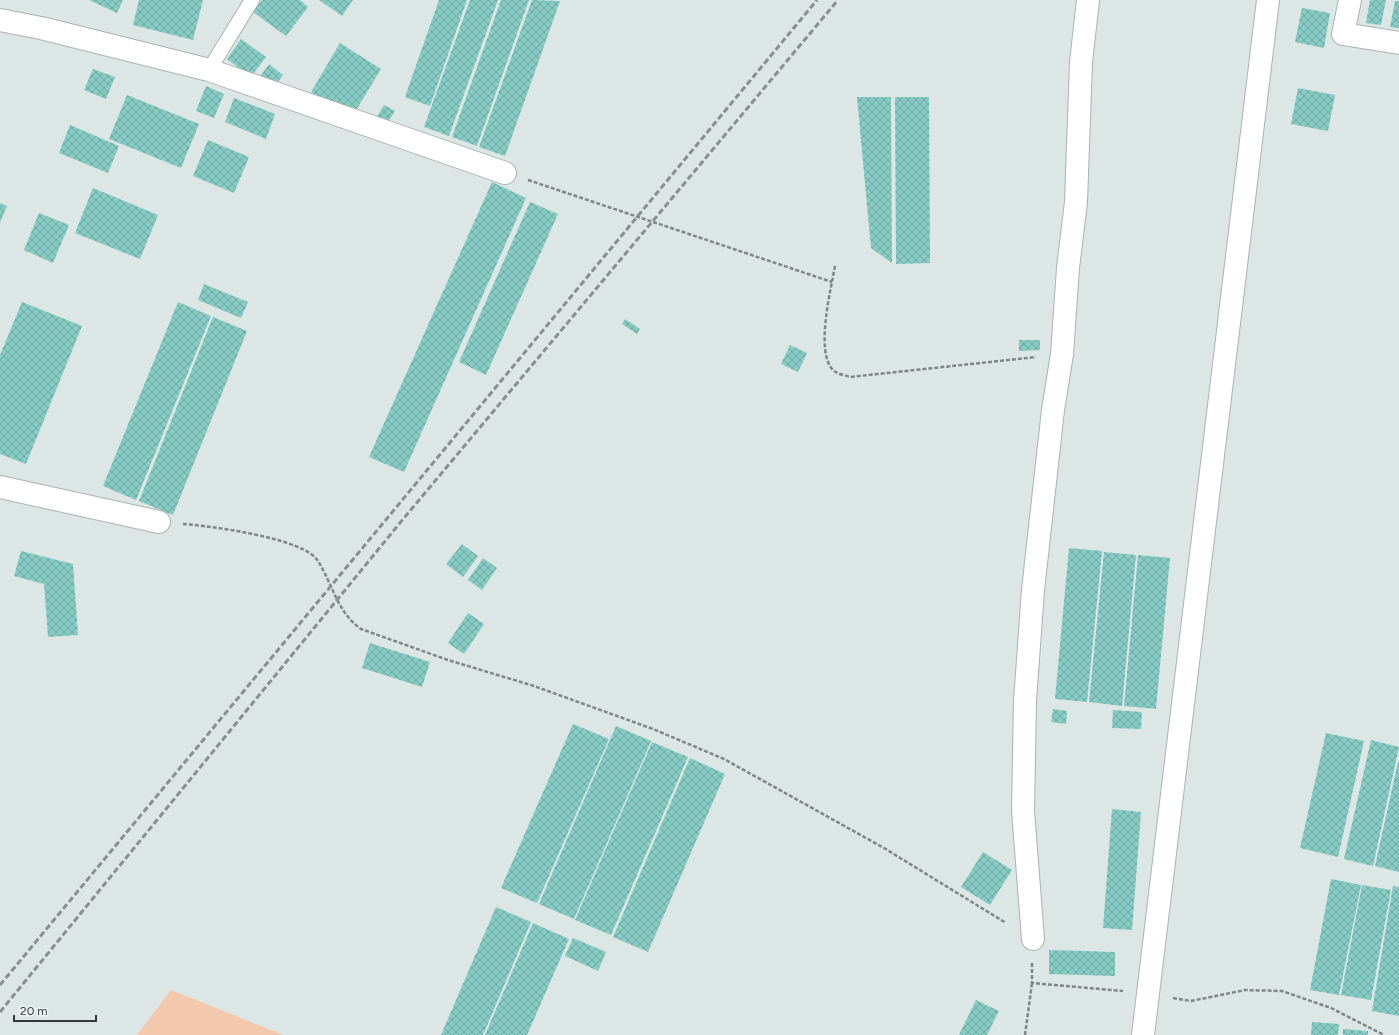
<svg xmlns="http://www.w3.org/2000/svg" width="1399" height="1035" font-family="Figtree,sans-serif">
<defs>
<pattern id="building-cross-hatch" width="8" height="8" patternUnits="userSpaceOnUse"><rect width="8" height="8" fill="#86ccc4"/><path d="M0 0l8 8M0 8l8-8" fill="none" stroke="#6ea6a0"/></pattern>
</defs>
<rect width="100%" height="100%" fill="#dce7e5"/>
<polygon fill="#f3c8ac" points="171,990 283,1035 137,1035"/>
<g fill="url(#building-cross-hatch)">
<polygon points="89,0 123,0 117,13"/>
<polygon points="139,0 203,0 193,40 133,25"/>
<polygon points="262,0 300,0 308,7 286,36 253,12"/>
<polygon points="319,0 353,0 342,16"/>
<polygon points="439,0 467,0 430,106 405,97"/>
<polygon points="470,0 498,0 449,136 424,127"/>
<polygon points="501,0 529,0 477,146 452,137"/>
<polygon points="532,0 560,1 505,156 479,147"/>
<polygon points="1370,0 1386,0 1381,25 1366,23"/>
<polygon points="1395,1 1399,1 1399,28 1390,27"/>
<polygon points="1302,8 1330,13 1324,48 1295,42"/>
<polygon points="241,39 266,57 251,77 227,59"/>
<polygon points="340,43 381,69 352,117 311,92"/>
<polygon points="269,64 283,75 273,89 259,78"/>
<polygon points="93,69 115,77 106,99 84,90"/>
<polygon points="206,86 224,94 214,118 196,111"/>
<polygon points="1298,88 1335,95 1328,131 1291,124"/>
<polygon points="127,95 199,124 181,168 109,139"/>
<polygon points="857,97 891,97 892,263 871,248"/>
<polygon points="895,97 929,97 930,263 896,264"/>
<polygon points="234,98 275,114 266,139 225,122"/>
<polygon points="384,105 395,111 385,127 375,120"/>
<polygon points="70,125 119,146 108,173 59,153"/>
<polygon points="208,140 249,157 234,193 193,176"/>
<polygon points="492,182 526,198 404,472 369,457"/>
<polygon points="93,188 158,215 140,259 75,233"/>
<polygon points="530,202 558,214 486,375 459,362"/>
<polygon points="0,203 7,206 0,223"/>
<polygon points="39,213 69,225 53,263 24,250"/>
<polygon points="204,284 248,302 241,318 198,300"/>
<polygon points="22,302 82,326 26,464 0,454 0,355"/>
<polygon points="178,302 211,316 136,500 103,486"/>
<polygon points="213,317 247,331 173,515 139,501"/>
<polygon points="625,319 640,329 637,334 622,324"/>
<polygon points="1019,340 1040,340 1040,350 1019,351"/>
<polygon points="790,345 807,353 798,372 781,364"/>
<polygon points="462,544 478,556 463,577 446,564"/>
<polygon points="1069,548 1102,551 1087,702 1055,699"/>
<polygon points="21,551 73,564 78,635 48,637 44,584 14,576"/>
<polygon points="1104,552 1136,555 1122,706 1089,702"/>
<polygon points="1138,555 1170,558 1156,709 1124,706"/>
<polygon points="483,558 497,568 482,590 468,580"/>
<polygon points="468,613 484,624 464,654 448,643"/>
<polygon points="370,643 430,662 422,687 362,668"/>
<polygon points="1053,709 1067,711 1066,724 1051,722"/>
<polygon points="1113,710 1142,712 1141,729 1112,728"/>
<polygon points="573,724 609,739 537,903 501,888"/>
<polygon points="616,726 651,741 574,919 539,904"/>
<polygon points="1326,733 1364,741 1338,857 1300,848"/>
<polygon points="1371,740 1399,747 1373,866 1344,859"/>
<polygon points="652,742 688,757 611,935 575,920"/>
<polygon points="690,758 725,774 648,952 613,937"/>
<polygon points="1398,762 1399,762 1399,872 1375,866"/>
<polygon points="1112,809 1141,812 1132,930 1103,928"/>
<polygon points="983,852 1012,870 990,905 961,887"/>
<polygon points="1331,879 1361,885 1339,995 1310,990"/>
<polygon points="1362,885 1391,890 1371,1000 1341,995"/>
<polygon points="1393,886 1399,887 1399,1016 1372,1011"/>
<polygon points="496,907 531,922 483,1035 441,1035"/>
<polygon points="533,923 569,939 527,1035 485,1035"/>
<polygon points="573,938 606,952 598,971 565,956"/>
<polygon points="1049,950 1115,952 1115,976 1049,974"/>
<polygon points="976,1000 999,1011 987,1035 959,1035"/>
<polygon points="1312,1022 1339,1024 1338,1035 1311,1035"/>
<polygon points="1343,1029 1368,1031 1368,1035 1343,1035"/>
</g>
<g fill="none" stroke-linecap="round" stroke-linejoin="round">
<defs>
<polyline id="service" points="209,70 252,0"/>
<g id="minor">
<polyline points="1350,0 1343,34 1399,43"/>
<polyline points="0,20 41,28 209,70 505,173"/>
<polyline points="0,487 159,522"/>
<polyline points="1033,939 1023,811 1025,701 1033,590 1053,410 1062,354 1068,268 1076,202 1081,62 1088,0"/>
</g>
<polyline id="tertiary" points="1143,1035 1268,0"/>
</defs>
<use href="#service" stroke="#a9b3b1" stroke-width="16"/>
<use href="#minor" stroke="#a9b3b1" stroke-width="24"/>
<use href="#tertiary" stroke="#a9b3b1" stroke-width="24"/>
<g stroke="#7f8686" stroke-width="2.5" stroke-dasharray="4 2" stroke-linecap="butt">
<polyline points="528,180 832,282"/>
<path d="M835,266C831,289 815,352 833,370C837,374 844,375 850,377L1036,357"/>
<path d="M183,524C211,526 304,538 318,561C333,585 337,612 361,629L448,660L534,686L653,729L724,759L884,848L1006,923"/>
<polyline points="1032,963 1032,983 1123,991"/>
<polyline points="1173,998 1191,1001 1245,990 1282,991 1331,1008 1384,1035"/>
<polyline points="1025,1035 1032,983"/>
</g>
<use href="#service" stroke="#fff" stroke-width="14"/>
<use href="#minor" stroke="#fff" stroke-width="22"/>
<use href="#tertiary" stroke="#fff" stroke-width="22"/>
<g stroke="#888f8e" stroke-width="3" stroke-dasharray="6 3" stroke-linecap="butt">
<polyline points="0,985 817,0"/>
<polyline points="0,1012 404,518 838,0"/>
</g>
</g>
<path d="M14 1015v6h82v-6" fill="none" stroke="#333737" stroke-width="2"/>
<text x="20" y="1015" font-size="12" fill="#333737" stroke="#e9f4f3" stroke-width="3" paint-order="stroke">20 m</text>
</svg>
